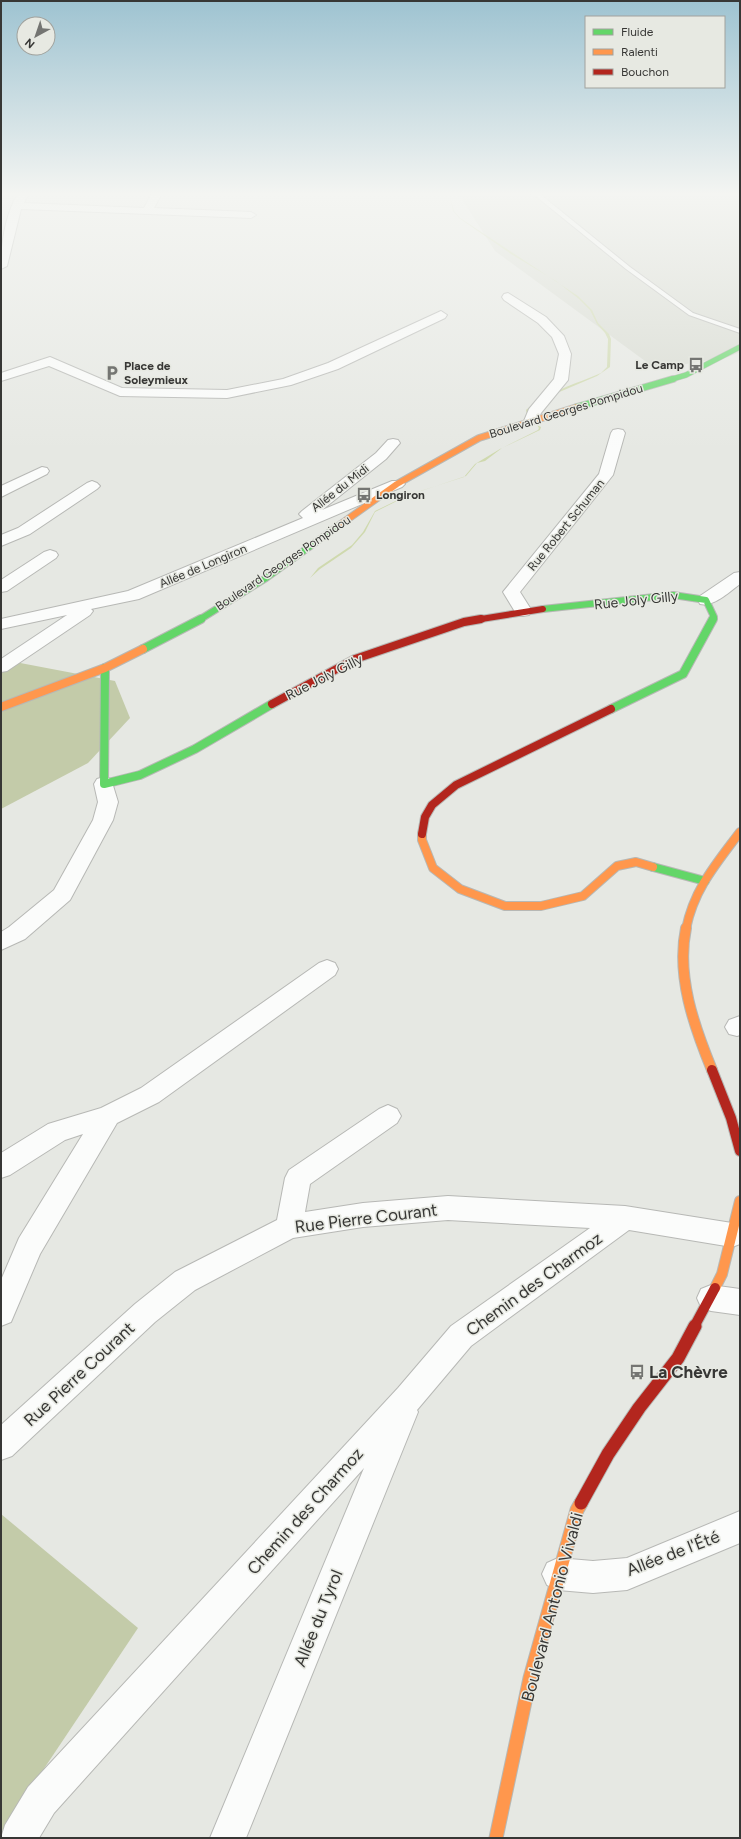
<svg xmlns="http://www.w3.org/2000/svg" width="741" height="1839" font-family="Figtree,sans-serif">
<rect width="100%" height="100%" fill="#e6e8e3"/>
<polygon fill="#d8dbd2" points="458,193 740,193 740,352 728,357 656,369 495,251"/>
<g fill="#c3cba9">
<polygon points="15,662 115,681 130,718 88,763 1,809 1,664"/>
<polygon points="1,1514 138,1628 1,1833"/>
</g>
<g fill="#cfd9ae">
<path d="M449,193L454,211L460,218L578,296L592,310L598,323L609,334L611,339L610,367L597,376L550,396L527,415L526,410C546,392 576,384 601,373L607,367L608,339L605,333L597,324L590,310L579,299L556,281L511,254L459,218L453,211Z"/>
<polygon points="537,425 541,427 540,430 502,448 485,461 477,463 466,476 409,495 375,512 365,532 351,548 320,569 310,578 318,568 352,545 363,532 375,511 408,495 464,477 475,464 500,449 538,430 539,428"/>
</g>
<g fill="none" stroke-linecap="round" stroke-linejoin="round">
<defs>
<polygon id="lane" points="529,193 541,195 630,267 693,313 740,329 740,333 689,315 626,269 537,197"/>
<g id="street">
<path d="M18,193L28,194L24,203L144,208L152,193H162L154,208L251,212L256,215L251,218L21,209L7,266L1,269C1,243 5,216 18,193Z"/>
<polygon points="508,293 546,317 564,336 571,354 568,380 541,413 536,424 526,424 524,421 529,409 554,379 559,354 552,337 538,323 504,300 502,297 504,294"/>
<polygon points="441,311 447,315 445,318 338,369 291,385 227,398 120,396 49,366 1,381 1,373 50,357 122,388 227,390 283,379 328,363"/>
<polygon points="618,429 623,430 625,433 613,475 520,592 532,611 529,615 523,616 517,615 503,592 599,474 611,433 613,430"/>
<polygon points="393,439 398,440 400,443 386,459 322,510 392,481 402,481 405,484 402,487 139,599 91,609 93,611 90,615 7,671 1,672 1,659 67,615 1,629 1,619 128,591 303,518 299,514 302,511 376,453 388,440"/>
<polygon points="42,467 47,468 49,471 47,474 1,497 1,486"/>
<polygon points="92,481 97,483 100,486 97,489 30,534 1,546 1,535 18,528 87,483"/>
<polygon points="50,550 56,552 58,555 56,558 7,591 1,592 1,580 44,552"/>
<path d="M740,572V584C729,592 714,607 700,604L698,600L700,596L734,573Z"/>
<polygon points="104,777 111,779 118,802 113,820 70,900 25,939 1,950 1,932 9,927 54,890 93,820 98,802 94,784 97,779"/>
<polygon points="327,960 335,963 338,969 335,975 159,1102 117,1123 40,1254 11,1322 1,1326 1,1280 19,1238 83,1134 65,1140 10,1175 1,1178 1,1153 48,1124 101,1108 141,1088 319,963"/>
<polygon points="740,1016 740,1035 737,1036 729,1034 725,1027 729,1020"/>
<polygon points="388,1105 397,1109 401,1116 397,1123 310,1184 305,1212 363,1203 448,1196 625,1206 732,1223 740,1226 740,1244 732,1247 629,1230 471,1346 417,1410 418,1412 246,1838 210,1838 364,1468 54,1813 39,1838 1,1838 5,1825 28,1787 398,1388 451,1326 590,1228 448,1220 363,1227 293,1238 195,1290 155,1322 12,1456 1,1460 1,1425 135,1304 175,1272 277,1220 285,1178 289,1170 379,1109"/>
<polygon points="711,1285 740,1289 740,1315 711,1311 701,1307 697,1298 701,1289"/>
<polygon points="740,1511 740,1543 627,1590 593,1593 558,1590 547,1585 542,1574 547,1563 558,1558 593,1561 627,1558"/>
</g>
<polyline id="fast-far2" points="669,380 686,375 740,347"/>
<g id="fast-far1">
<polyline points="577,407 673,379"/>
<polyline points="543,609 673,595 706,600 714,617 712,620"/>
<polyline points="199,620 266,578 341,524"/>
</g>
<g id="fast">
<polyline points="143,649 201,619"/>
<polyline points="105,668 104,784 140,775 195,749 272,704"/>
<polyline points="611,709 683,674 713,619"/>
<polyline points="653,867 705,881"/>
</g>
<polyline id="slow-far3" points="341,524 397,484 479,438 577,407"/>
<g id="slow-far2">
<polyline points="1,707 105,668 143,649"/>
<polyline points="422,834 422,840 433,868 460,889 505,906 541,906 583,896 617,866 636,862 653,867"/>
<path d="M686,929C694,889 716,864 740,832"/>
</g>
<g id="slow-far1">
<path d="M686,928C676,976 694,1026 712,1070"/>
<polyline points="715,1288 722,1274 740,1201"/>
</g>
<polyline id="slow" points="496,1838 530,1678 577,1510 581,1503"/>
<polyline id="jam-far3" points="475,620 543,609"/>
<g id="jam-far2">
<polyline points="272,704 355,659 464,622 481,619"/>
<polyline points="422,834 425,817 432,805 456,785 611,709"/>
</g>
<g id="jam-far1">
<polyline points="712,1070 731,1118 740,1151"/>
<polyline points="694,1327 715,1288"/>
</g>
<polyline id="jam" points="581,1503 608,1454 639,1408 678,1358 695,1326"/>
</defs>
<use href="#lane" stroke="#b7b8b5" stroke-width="2"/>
<use href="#street" stroke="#b7b8b5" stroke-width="2"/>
<use href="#fast-far2" stroke="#b7b8b5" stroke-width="6"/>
<use href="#fast-far1" stroke="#b7b8b5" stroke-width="8"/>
<use href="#fast" stroke="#b7b8b5" stroke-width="10"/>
<use href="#slow-far3" stroke="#b7b8b5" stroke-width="8"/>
<use href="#slow-far2" stroke="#b7b8b5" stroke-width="10"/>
<use href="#slow-far1" stroke="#b7b8b5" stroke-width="12"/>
<use href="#slow" stroke="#b7b8b5" stroke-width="15"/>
<use href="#jam-far3" stroke="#b7b8b5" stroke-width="8"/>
<use href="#jam-far2" stroke="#b7b8b5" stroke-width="10"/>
<use href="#jam-far1" stroke="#b7b8b5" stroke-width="12"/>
<use href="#jam" stroke="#b7b8b5" stroke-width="15"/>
<use href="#lane" fill="#fbfcfb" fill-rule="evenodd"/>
<use href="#street" fill="#fbfcfb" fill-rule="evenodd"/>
<use href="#fast-far2" stroke="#63d668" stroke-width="5"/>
<use href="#fast-far1" stroke="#63d668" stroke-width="6"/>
<use href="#fast" stroke="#63d668" stroke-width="8"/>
<use href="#slow-far3" stroke="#ff974d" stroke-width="6"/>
<use href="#slow-far2" stroke="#ff974d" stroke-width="8"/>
<use href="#slow-far1" stroke="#ff974d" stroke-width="10"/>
<use href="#slow" stroke="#ff974d" stroke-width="13"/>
<use href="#jam-far3" stroke="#b3261e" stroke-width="6"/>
<use href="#jam-far2" stroke="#b3261e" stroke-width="8"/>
<use href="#jam-far1" stroke="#b3261e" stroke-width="10"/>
<use href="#jam" stroke="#b3261e" stroke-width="13"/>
</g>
<linearGradient id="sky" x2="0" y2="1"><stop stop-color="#9ec3d1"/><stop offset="0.43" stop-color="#f4f5f2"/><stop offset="1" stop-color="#f4f5f2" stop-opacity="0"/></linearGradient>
<rect width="741" height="451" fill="url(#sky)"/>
<defs>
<symbol id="bus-bare" viewBox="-9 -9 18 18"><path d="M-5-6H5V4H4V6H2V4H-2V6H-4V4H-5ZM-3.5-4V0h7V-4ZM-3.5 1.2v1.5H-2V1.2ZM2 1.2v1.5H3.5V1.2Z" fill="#747572" stroke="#e7e9e2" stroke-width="2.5" paint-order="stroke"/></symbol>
<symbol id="parking-bare" viewBox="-9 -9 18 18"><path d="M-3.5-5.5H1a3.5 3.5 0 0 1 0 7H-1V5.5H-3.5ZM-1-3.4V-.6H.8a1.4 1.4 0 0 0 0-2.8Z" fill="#747572" stroke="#e7e9e2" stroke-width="2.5" paint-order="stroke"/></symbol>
</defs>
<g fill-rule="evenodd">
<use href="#bus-bare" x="685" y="354" width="22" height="22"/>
<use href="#parking-bare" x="101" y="362" width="22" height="22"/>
<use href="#bus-bare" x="353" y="484" width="22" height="22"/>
<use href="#bus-bare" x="626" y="1361" width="22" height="22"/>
</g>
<g text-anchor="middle" stroke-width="3" stroke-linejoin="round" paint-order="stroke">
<g font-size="12" font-weight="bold" fill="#373735" stroke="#e7e9e2" text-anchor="start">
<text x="684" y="369" text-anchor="end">Le Camp</text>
<text x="124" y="370">Place de<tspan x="124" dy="14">Soleymieux</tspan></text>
<text x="376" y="499">Longiron</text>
</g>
<g font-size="12" fill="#373735" stroke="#e7e9e2">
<text transform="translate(566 411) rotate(-17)" y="4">Boulevard Georges Pompidou</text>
<text transform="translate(340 488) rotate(-38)" y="4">Allée du Midi</text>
<text transform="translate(566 525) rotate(-51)" y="4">Rue Robert Schuman</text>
<text transform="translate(283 563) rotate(-34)" y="4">Boulevard Georges Pompidou</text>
<text transform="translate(203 566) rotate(-23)" y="4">Allée de Longiron</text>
</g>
<g font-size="14" fill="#373735" stroke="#e7e9e2">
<text transform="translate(636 600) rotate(-6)" y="5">Rue Joly Gilly</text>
<text transform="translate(324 677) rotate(-27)" y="5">Rue Joly Gilly</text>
</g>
<g font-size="17" fill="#373735" stroke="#e7e9e2">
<text transform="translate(366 1218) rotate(-7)" y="6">Rue Pierre Courant</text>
<text transform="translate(534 1284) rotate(-36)" y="6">Chemin des Charmoz</text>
<text transform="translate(79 1374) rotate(-43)" y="6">Rue Pierre Courant</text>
<text transform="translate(305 1511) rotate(-48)" y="6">Chemin des Charmoz</text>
<text transform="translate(673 1553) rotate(-21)" y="6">Allée de l'Été</text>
<text transform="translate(552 1607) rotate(-75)" y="6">Boulevard Antonio Vivaldi</text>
<text transform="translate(318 1618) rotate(-68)" y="6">Allée du Tyrol</text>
</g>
<g font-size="17" font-weight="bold" fill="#373735" stroke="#e7e9e2" text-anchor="start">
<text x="649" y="1378">La Chèvre</text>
</g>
</g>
<rect width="741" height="1839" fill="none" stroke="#373735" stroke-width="4"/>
<rect x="585" y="16" width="140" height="72" fill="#e7e9e2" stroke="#a1a29d"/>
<rect x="593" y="29" width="20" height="6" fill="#63d668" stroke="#a1a29d"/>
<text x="621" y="36" font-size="12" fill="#373735">Fluide</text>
<rect x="593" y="49" width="20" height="6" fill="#ff974d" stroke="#a1a29d"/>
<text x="621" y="56" font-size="12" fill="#373735">Ralenti</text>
<rect x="593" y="69" width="20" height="6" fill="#b3261e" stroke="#a1a29d"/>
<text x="621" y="76" font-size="12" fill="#373735">Bouchon</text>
<g transform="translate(36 36) rotate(220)"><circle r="19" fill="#e7e9e2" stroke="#a1a29d"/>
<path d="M0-3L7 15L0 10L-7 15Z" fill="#747572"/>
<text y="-6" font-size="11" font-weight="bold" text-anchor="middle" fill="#373735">N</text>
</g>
</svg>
